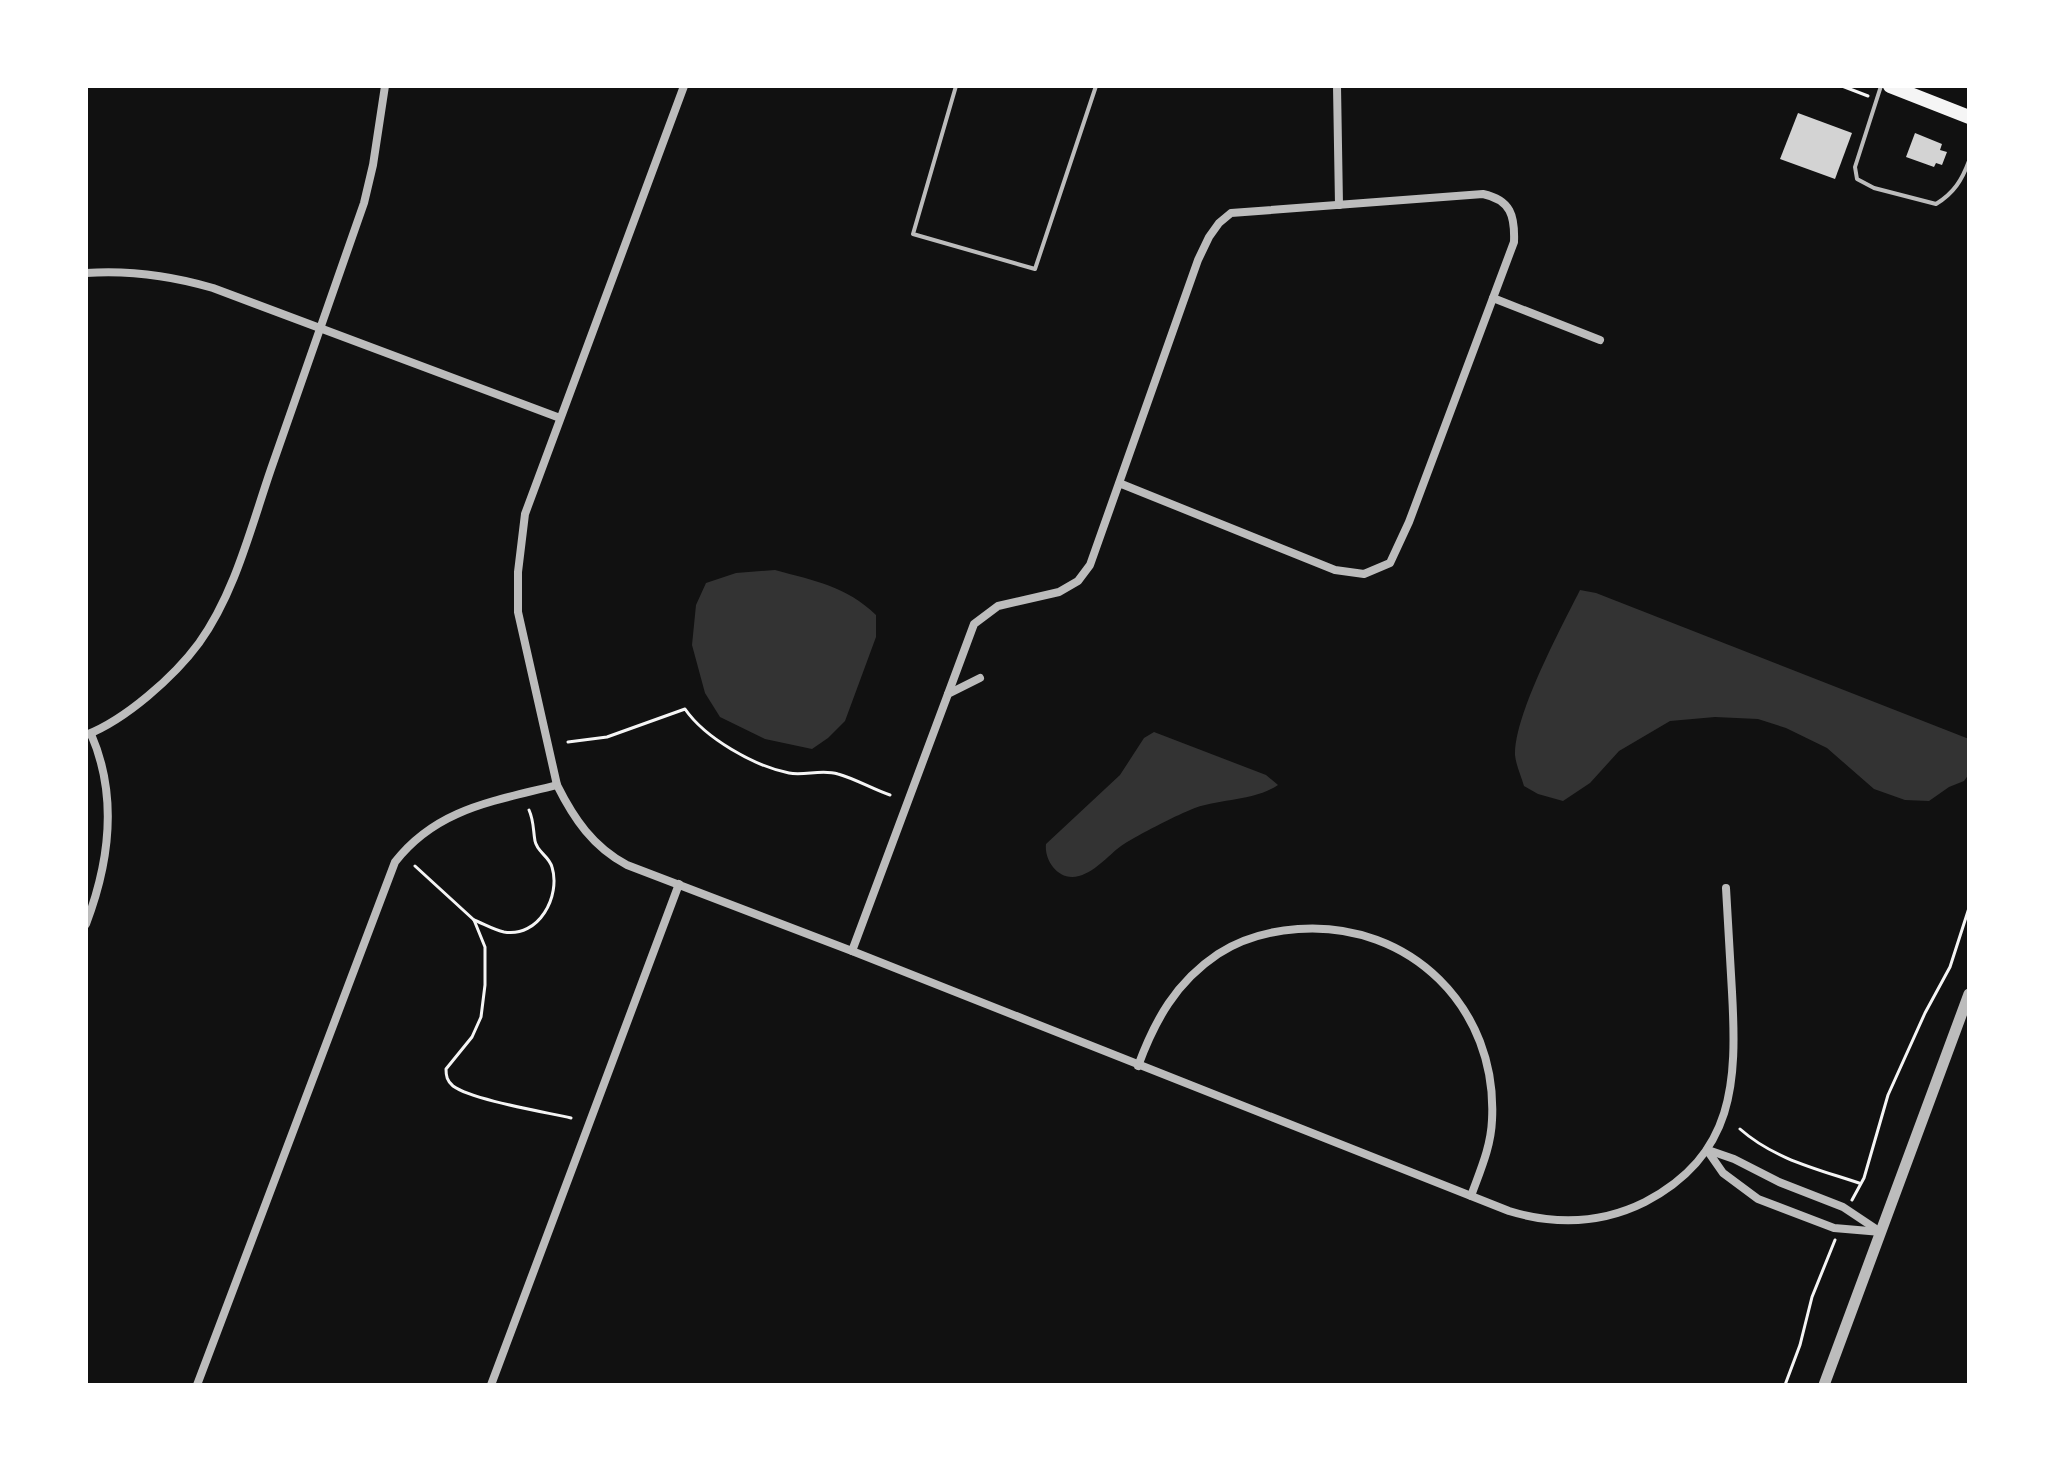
<svg xmlns="http://www.w3.org/2000/svg" width="2055" height="1471" font-family="'IBM Plex Serif',serif">
<rect width="100%" height="100%" fill="#111"/>
<g fill="#333">
<path d="M775,570C815,581 846,586 876,615V637L845,721L828,738L812,749L765,739L720,717L705,693L692,645L696,605L706,583L736,573Z"/>
<path d="M1580,590L1596,593L1969,739V774L1964,781L1949,787L1929,801L1905,800L1874,789L1827,748L1786,728L1758,719L1715,717L1670,721L1619,751L1590,783L1563,801L1538,794L1524,786C1521,776 1516,765 1515,755C1514,715 1561,628 1580,590Z"/>
<path d="M1154,732L1266,775L1278,785C1253,802 1218,798 1190,810C1173,817 1140,834 1124,844C1110,853 1097,871 1079,876C1059,882 1044,861 1046,844L1120,775L1144,738Z"/>
</g>
<g fill="#d3d3d3">
<polygon points="1798,113 1852,133 1835,179 1780,159"/>
<polygon points="1915,133 1942,144 1940,150 1947,152 1942,165 1936,163 1934,167 1906,157"/>
</g>
<g fill="none" stroke-linecap="round" stroke-linejoin="round">
<g stroke="#f5f5f5" stroke-width="3">
<polyline points="1842,86 1868,96"/>
<path d="M568,742L607,737L685,709C705,738 754,766 789,773C804,776 822,769 838,774C856,779 872,789 890,795"/>
<path d="M415,866L474,920L485,947V985L481,1017L472,1037L446,1069C446,1076 447,1081 453,1086C472,1100 545,1112 571,1118"/>
<path d="M474,920C484,924 494,930 504,932C539,938 561,896 552,867C549,856 537,852 535,841C533,830 534,821 529,810"/>
<path d="M1740,1129C1774,1159 1817,1169 1859,1183"/>
<polyline points="1852,1200 1864,1178 1888,1095 1925,1013 1950,967 1969,908"/>
<polyline points="1785,1385 1800,1345 1812,1297 1835,1240"/>
</g>
<g stroke="#bcbcbc" stroke-width="4">
<polyline points="956,86 913,234 1035,269 1096,86"/>
<path d="M1881,86L1855,167L1857,179L1874,188L1936,204C1954,193 1962,180 1969,161"/>
</g>
<g stroke="#bcbcbc" stroke-width="8">
<path d="M684,86L525,514L518,572V612L557,785C574,819 593,847 627,865L852,951L1509,1211C1555,1225 1601,1224 1645,1202C1735,1155 1737,1082 1732,992C1730,957 1728,922 1726,888"/>
<polyline points="1337,86 1339,205"/>
<path d="M86,273C129,270 172,276 213,288L560,418"/>
<polyline points="1493,298 1600,340"/>
<path d="M948,694L974,624L998,606L1059,592L1078,581L1090,565L1198,260L1209,237L1219,223L1231,213L1483,194C1511,200 1515,216 1514,242L1409,522L1390,563L1364,574L1335,570L1119,483"/>
<path d="M86,735C125,720 174,677 199,643C235,593 251,527 271,469C302,380 333,292 364,203L373,165L385,86"/>
<path d="M86,924C110,861 118,796 91,734"/>
<polyline points="852,951 948,694 980,678"/>
<path d="M1138,1066C1155,1020 1176,982 1218,954C1241,939 1271,931 1298,929C1410,921 1498,1008 1492,1120C1491,1147 1480,1171 1471,1196"/>
<polyline points="1707,1150 1723,1173 1758,1199 1834,1228 1881,1232"/>
<polyline points="1708,1150 1734,1159 1779,1182 1843,1207 1879,1231"/>
<path d="M197,1385L395,862C437,808 495,801 557,785"/>
<polyline points="491,1385 679,884"/>
</g>
<polyline stroke="#bcbcbc" stroke-width="11" points="1824,1385 1969,994"/>
<polyline stroke="#f5f5f5" stroke-width="14" points="1890,86 1969,117"/>
</g>
<rect width="2055" height="1471" fill="none" stroke="#ffffff" stroke-width="176"/>
</svg>
